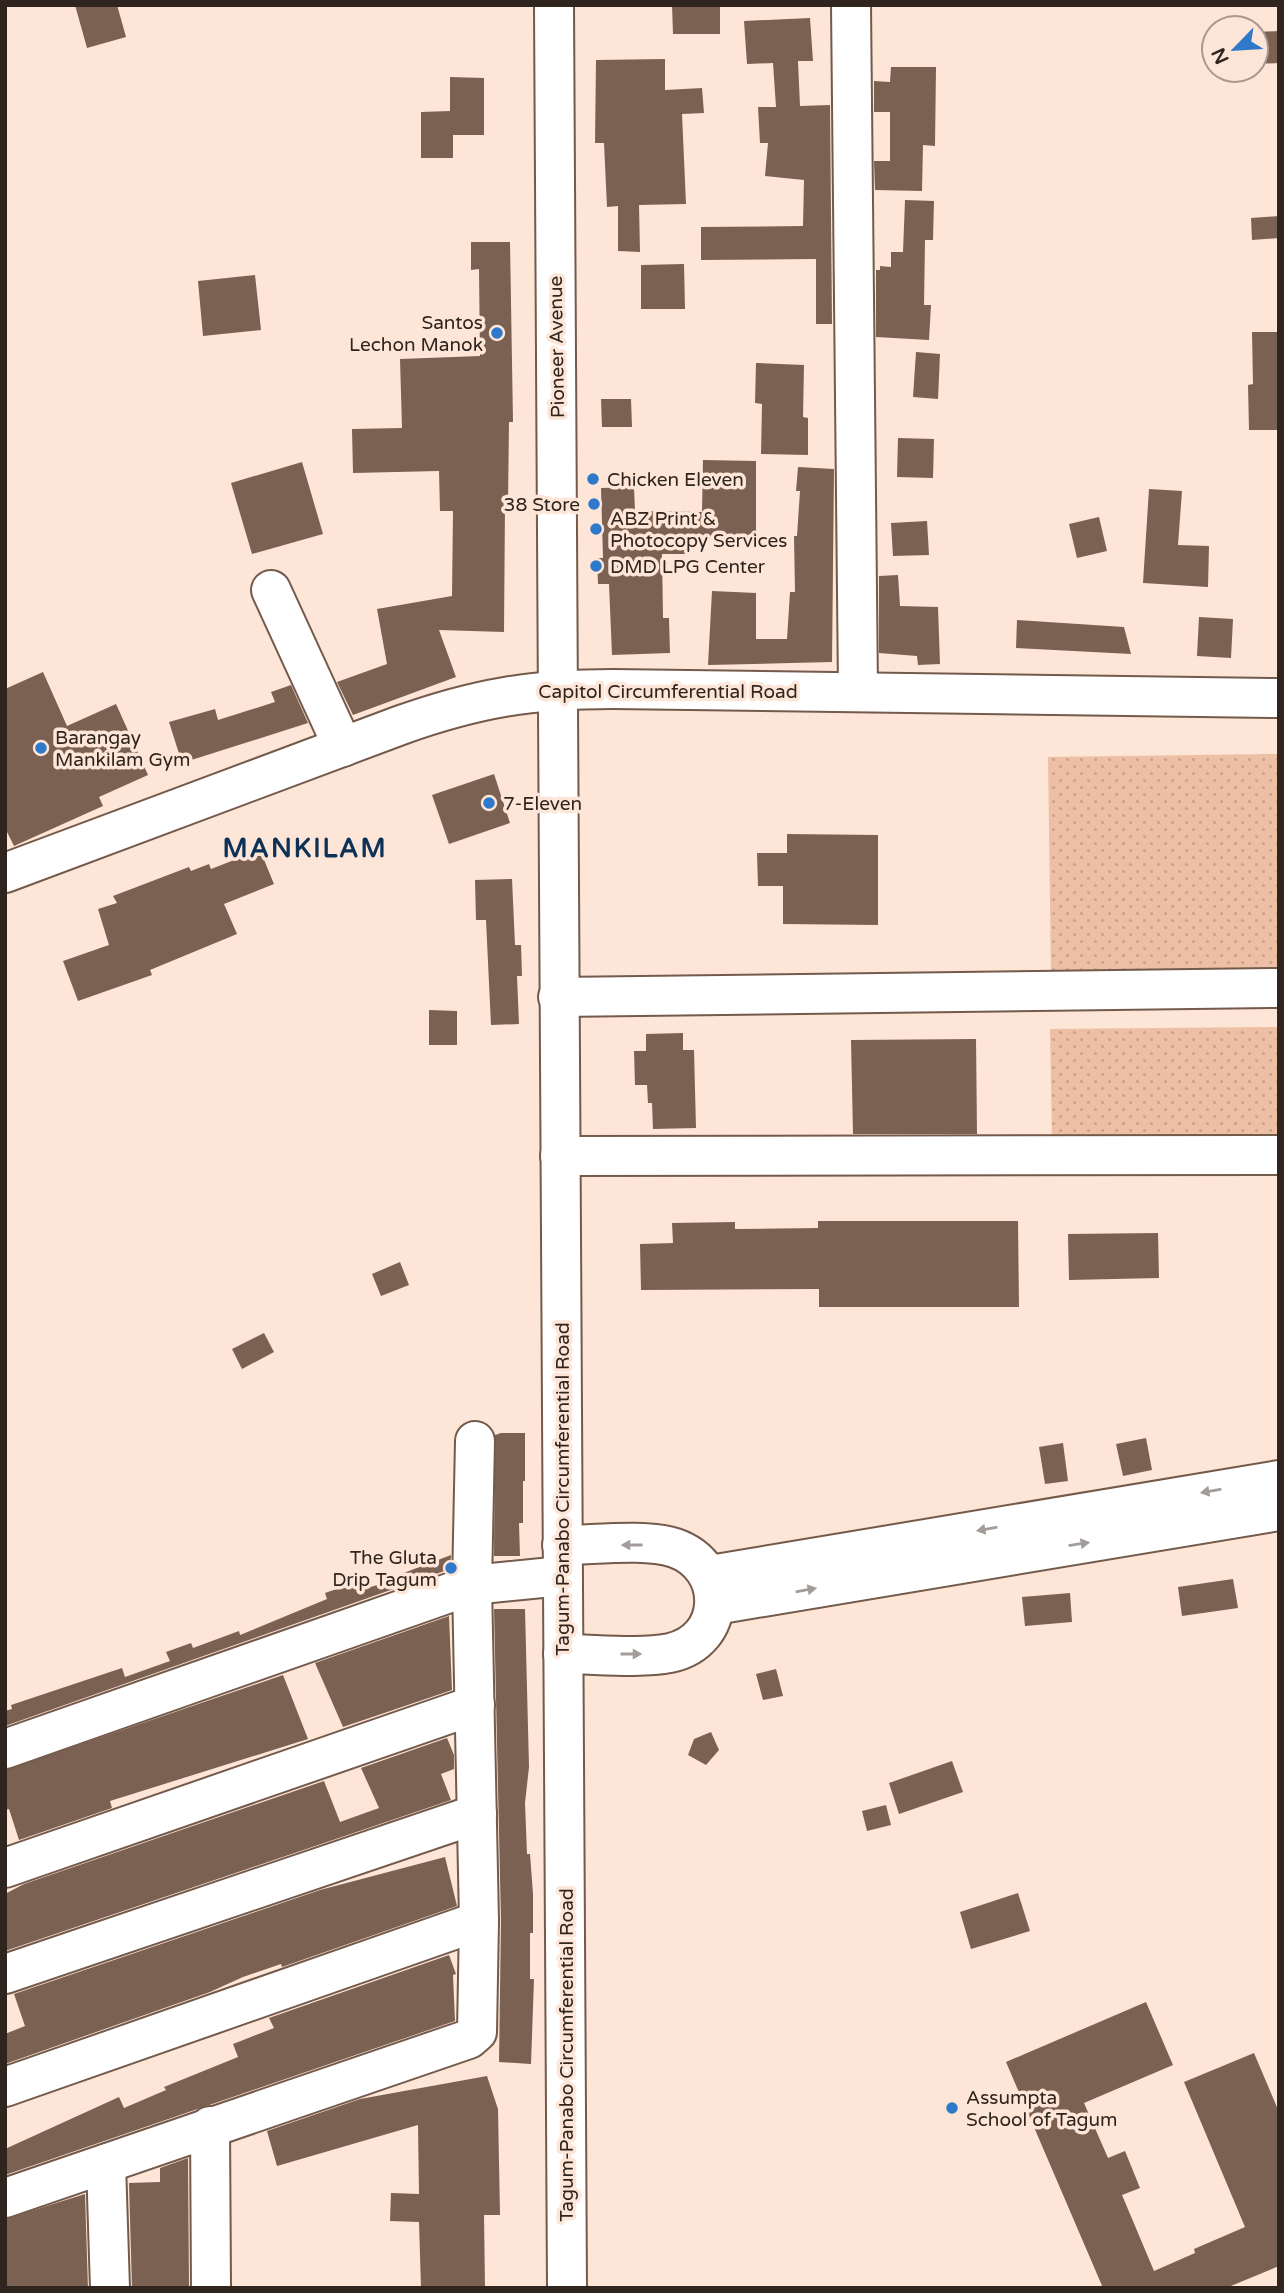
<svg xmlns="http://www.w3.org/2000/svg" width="1284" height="2293" font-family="'Varela Round',sans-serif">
<defs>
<pattern id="grass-dots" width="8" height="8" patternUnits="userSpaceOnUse" patternTransform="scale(1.75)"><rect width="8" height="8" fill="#edbfa4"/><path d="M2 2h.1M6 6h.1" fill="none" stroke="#cca48d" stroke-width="1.8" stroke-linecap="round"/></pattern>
</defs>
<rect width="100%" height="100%" fill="#fde5d7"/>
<g fill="url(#grass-dots)">
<polygon points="1279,754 1279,970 1051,972 1048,757"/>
<polygon points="1279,1027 1279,1137 1052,1139 1050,1029"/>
</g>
<g fill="#7b6152">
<polygon points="75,5 117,5 126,37 87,48"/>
<polygon points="672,5 720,5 720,34 673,34"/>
<polygon points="810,18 813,61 798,61 800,106 830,105 832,324 816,324 816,259 701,260 701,227 803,226 804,180 765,176 768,143 760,143 758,107 776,107 773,63 747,64 744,21"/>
<polygon points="1279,31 1279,63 1256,64 1256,32"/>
<polygon points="665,59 665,90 702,88 704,113 682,114 686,204 639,205 640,252 618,251 618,206 607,207 604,143 595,143 596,60"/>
<polygon points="891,67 936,67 935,146 923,145 922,191 875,190 874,161 890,161 890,112 874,112 874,81 890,82"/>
<polygon points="450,77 484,78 484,135 453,135 453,158 421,158 421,112 450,111"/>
<polygon points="905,200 934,201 933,240 925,240 924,305 931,305 929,340 876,337 876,270 880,270 880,266 891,267 891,252 903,252"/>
<polygon points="1279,216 1279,238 1252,240 1251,218"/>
<polygon points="471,242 510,242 513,422 509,422 508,503 505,503 504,632 439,630 456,677 353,715 337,682 387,664 377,609 452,596 453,511 440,511 439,471 353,473 352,429 402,428 400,359 480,356 479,269 471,270"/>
<polygon points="684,264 685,309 641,309 641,265"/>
<polygon points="255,275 261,330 203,336 198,281"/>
<polygon points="1252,332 1279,332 1279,430 1249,430 1248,385 1253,384"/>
<polygon points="916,352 940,354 938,399 913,397"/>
<polygon points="756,363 804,365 803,417 808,418 808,455 761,454 762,404 755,403"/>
<polygon points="601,399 631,399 632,427 602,427"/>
<polygon points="898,438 934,439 933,478 897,477"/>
<polygon points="703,460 756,461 756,540 691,539 691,554 662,554 663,618 669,618 670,653 612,655 609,584 598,584 597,558 603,558 601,488 634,487 635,511 702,512"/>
<polygon points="302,462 323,534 252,554 231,483"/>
<polygon points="798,467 834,469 832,662 708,665 712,591 756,593 756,639 787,639 790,592 795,592 794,536 797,536 800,491 796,491"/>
<polygon points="1149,489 1182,491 1178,545 1209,546 1208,587 1143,583"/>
<polygon points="1099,517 1107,551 1077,558 1069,524"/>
<polygon points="927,521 929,555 893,556 891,523"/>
<polygon points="898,575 900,606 938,607 940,664 918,665 917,656 879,653 879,576"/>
<polygon points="1199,617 1233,619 1231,658 1197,656"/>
<polygon points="1017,620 1124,627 1131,654 1016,648"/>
<polygon points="43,672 67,726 116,704 148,775 99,797 103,806 14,846 5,828 5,689"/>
<polygon points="291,685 308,723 182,763 169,722 215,709 218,720 275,702 271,692"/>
<polygon points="494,774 510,823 449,844 432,795"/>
<polygon points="787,834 878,835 878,925 783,924 783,886 758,886 757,853 787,853"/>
<polygon points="260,850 274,884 224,904 237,934 150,970 152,975 78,1001 63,961 109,945 98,909 117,903 113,896 189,867 191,871 209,864 211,869"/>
<polygon points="512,879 515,945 521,945 522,976 517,976 519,1024 491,1025 486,920 476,920 475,880"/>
<polygon points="429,1010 457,1011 457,1045 429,1045"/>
<polygon points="683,1033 683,1050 694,1050 696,1128 653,1129 652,1103 648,1103 647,1085 635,1085 634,1051 646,1051 646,1034"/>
<polygon points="976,1039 977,1134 853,1134 851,1040"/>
<polygon points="818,1221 1018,1221 1019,1307 819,1307 819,1289 641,1290 640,1244 673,1243 672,1223 735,1222 735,1229 818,1228"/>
<polygon points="1158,1233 1159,1278 1069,1280 1068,1234"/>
<polygon points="400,1262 409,1285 381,1296 372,1274"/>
<polygon points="264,1333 274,1352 242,1369 232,1349"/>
<polygon points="501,1433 525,1433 525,1481 523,1481 523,1523 519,1523 520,1556 494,1556 495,1435"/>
<polygon points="1146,1438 1152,1470 1123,1476 1116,1444"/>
<polygon points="1063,1443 1068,1481 1045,1484 1039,1447"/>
<polygon points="451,1555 450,1569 5,1726 5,1711 12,1709 11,1705 122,1668 125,1677 170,1661 166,1652 191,1643 193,1648 239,1631 240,1635 327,1599 325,1593 357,1582 360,1590 402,1578 401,1574"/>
<polygon points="1233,1579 1238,1608 1182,1616 1178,1587"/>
<polygon points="1070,1593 1072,1622 1025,1626 1022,1597"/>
<polygon points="494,1609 525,1609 529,1767 525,1803 527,1854 530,1854 533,1894 533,1933 530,1933 530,1979 534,1979 531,2064 499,2062 501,1921"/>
<polygon points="449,1616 452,1690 343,1727 315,1663"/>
<polygon points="776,1669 783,1696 763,1700 756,1674"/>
<polygon points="283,1675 308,1739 110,1801 112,1808 19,1840 9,1809 5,1810 5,1770"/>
<polygon points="711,1732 719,1750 706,1765 688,1755 694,1739"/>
<polygon points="447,1738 454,1755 454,1769 441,1774 451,1800 5,1951 5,1894 24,1884 324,1781 340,1822 379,1808 361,1768"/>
<polygon points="952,1761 963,1792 899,1814 889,1783"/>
<polygon points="886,1805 891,1825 867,1831 862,1811"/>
<polygon points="445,1857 457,1906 282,1967 281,1964 243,1977 210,1992 5,2064 5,2034 25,2026 14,1994 320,1890"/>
<polygon points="1018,1893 1030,1931 971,1949 960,1912"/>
<polygon points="449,1955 456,1974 453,1975 455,2021 5,2175 5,2149 119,2097 124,2108 166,2090 164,2087 238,2057 233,2044 274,2028 269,2018"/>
<polygon points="1146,2002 1173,2065 1084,2103 1108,2158 1125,2151 1140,2188 1122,2195 1154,2271 1195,2253 1194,2249 1245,2227 1184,2082 1254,2053 1279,2112 1279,2266 1226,2288 1103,2288 1006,2062"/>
<polygon points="487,2076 498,2109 500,2215 484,2215 485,2288 421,2288 419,2222 390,2221 391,2193 419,2194 418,2125 277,2166 267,2131 360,2099"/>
<polygon points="188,2158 189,2288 132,2288 129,2183 160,2182 160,2168"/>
<polygon points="85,2194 88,2288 5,2288 5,2219"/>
</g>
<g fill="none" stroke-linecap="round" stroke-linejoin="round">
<defs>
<g id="minor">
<polyline points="851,5 858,690"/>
<polyline points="271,590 343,747"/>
<polyline points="558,997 1279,988"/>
<polyline points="560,1156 1279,1155"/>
<path d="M562,1545C594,1545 645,1538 675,1548C729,1567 727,1641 670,1653C639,1659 595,1654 563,1654"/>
<polyline points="710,1575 1279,1480"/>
<polyline points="715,1605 1279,1511"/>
<polyline points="5,1749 472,1585 562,1576"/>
<polyline points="5,1868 475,1705"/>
<polyline points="5,1974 477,1814"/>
<polyline points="5,2087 479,1921"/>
<polyline points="210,2126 211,2288"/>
<polyline points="106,2164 110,2288"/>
<polyline points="5,2198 469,2039 477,2032 479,1921 472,1585 475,1441"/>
</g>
<path id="major" d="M5,873L401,725C477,698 532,689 613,689L1279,698"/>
<polyline id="highway" points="554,5 567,2288"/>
</defs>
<use href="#minor" stroke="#735a4b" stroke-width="42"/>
<use href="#major" stroke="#735a4b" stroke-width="42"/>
<use href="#highway" stroke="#735a4b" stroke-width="42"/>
<use href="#minor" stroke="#fff" stroke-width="38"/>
<use href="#major" stroke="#fff" stroke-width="38"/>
<use href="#highway" stroke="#fff" stroke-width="38"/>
</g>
<defs><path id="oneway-solid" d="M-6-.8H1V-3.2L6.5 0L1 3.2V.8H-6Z" transform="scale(1.75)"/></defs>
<g fill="#a29d9a">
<use href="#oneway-solid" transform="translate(1211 1491) rotate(170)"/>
<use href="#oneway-solid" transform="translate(987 1529) rotate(170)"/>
<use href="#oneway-solid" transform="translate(1079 1544) rotate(-9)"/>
<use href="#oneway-solid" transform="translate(632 1545) rotate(180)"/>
<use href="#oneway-solid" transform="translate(806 1590) rotate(-10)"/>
<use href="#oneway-solid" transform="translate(631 1654)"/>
</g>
<g fill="#2f79ca" stroke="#fde5d7" stroke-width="2.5">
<circle cx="497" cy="333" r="7"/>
<circle cx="593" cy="479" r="7"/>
<circle cx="594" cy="504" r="7"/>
<circle cx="596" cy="529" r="7"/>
<circle cx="596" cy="566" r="7"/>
<circle cx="41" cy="748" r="7"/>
<circle cx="489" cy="803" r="7"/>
<circle cx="451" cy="1568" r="7"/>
<circle cx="952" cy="2108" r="7"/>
</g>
<g text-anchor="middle" stroke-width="7" stroke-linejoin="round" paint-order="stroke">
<g font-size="19" fill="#30251e" stroke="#fde5d7" text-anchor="start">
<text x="483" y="329" text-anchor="end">Santos<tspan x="483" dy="22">Lechon Manok</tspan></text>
<text x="607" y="486">Chicken Eleven</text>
<text x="580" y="511" text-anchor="end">38 Store</text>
<text x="610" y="525">ABZ Print &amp;<tspan x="610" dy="22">Photocopy Services</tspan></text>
<text x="610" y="573">DMD LPG Center</text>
<text x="55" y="744">Barangay<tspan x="55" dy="22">Mankilam Gym</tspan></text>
<text x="503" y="810">7-Eleven</text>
<text x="437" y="1564" text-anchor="end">The Gluta<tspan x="437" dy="22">Drip Tagum</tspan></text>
<text x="966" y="2104">Assumpta<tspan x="966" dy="22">School of Tagum</tspan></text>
</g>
<g font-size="19" fill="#30251e" stroke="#fde5d7">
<text transform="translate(556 347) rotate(-91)" y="7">Pioneer Avenue</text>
<text x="668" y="698">Capitol Circumferential Road</text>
<text transform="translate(562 1489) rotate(-90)" y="7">Tagum-Panabo Circumferential Road</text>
<text transform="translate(566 2055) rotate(-90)" y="7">Tagum-Panabo Circumferential Road</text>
</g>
<g font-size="26" font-weight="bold" letter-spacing="2" fill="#0d3157" stroke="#fde5d7">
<text x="305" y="857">MANKILAM</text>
</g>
</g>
<rect width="1284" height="2293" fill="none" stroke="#30251e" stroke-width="14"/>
<g transform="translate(1235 49) rotate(245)"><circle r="33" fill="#fde5d7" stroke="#ab988d" stroke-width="2"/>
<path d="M0-5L12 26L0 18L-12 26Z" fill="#2f79ca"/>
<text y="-10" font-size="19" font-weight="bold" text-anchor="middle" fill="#30251e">N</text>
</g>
</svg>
